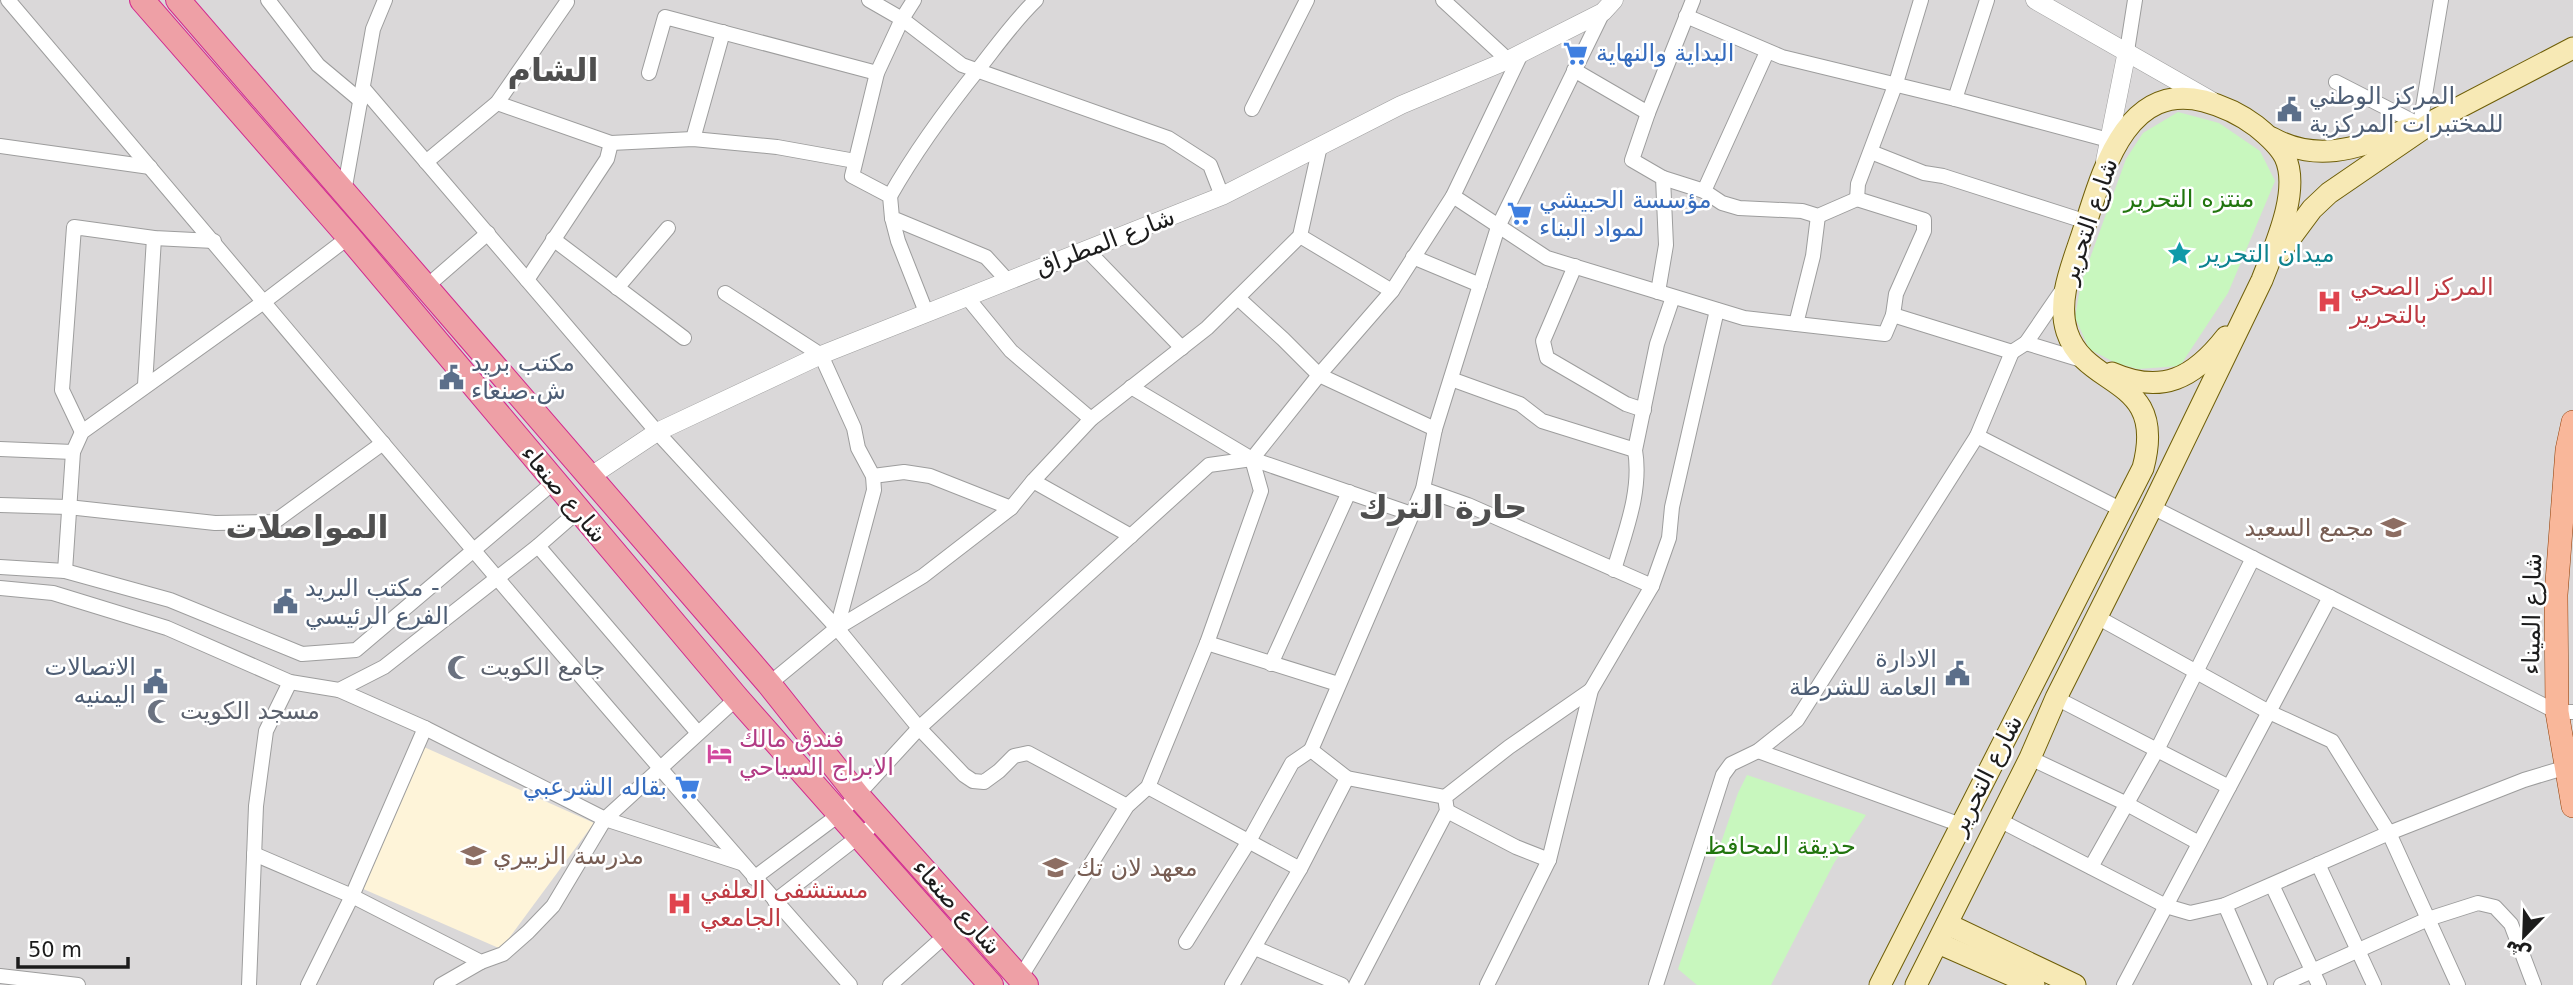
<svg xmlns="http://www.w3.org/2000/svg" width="2573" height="985" font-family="'DejaVu Sans','Noto Naskh Arabic',sans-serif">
<rect width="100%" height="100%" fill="#ede6e1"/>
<rect fill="#dad8d9" x="0" y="0" width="2573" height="985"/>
<polygon fill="#fef4d9" points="424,747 594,823 501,949 361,888"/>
<g fill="#c8f7be">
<polygon points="2178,112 2219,123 2260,151 2275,181 2228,293 2180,366 2138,369 2116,363 2089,349 2075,317 2081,283 2126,159 2143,133"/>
<polygon points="1747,775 1866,815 1834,863 1771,985 1697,985 1678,969 1738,793"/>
</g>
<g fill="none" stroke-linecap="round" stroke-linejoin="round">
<defs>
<g id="minor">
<path d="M8,0C288,329 563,662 850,985"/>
<polyline points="268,0 318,65 361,101"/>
<polyline points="869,0 902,19 962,65 1168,138 1210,165 1222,196"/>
<polyline points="914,0 902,19 877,73 852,176 890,196 892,218 986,257 1007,280"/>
<polyline points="1443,0 1508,60"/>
<polyline points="1987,0 1955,99 2116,142"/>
<polyline points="1686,16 1782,57 1955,99"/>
<polyline points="2127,51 2135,0"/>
<polyline points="1574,70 1648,113"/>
<polyline points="649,73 665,17 877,73"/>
<polyline points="2336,82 2420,125 2441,0"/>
<polyline points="363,88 657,432 837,628 919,728 964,775 973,781 984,782 999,771 1014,756 1028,753 1127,806"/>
<polyline points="497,103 611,143 693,139 777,147 855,161"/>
<polyline points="1252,109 1307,0"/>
<polyline points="693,139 723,32"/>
<polyline points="0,146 150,167"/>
<polyline points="1871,152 1924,173 1943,176 2087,222"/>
<polyline points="426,162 497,103 567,2"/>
<polyline points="1663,178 1704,191 1722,203 1739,208 1802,211 1818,216 1857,199 1924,220 1924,231 1896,294 1893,315"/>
<polyline points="1704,191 1767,52"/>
<polyline points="344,192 373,29 385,0"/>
<path d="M890,196C916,150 947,108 980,67C998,44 1015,20 1036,0"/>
<polyline points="1453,196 1547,258 1744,318 1885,334 1893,315 2012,352 2026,343"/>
<polyline points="1857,199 1858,184 1896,83 1921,0"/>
<polyline points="892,218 898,241 926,312"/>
<polyline points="1300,236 1392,291"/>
<polyline points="553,239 684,338"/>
<polyline points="1086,249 1182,348"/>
<polyline points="1413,257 1480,285"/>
<polyline points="1575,266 1543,341 1547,358 1626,404 1644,410"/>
<polyline points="527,280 607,159 611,143"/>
<polyline points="426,287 488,233"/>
<polyline points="617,288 668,228"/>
<polyline points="2063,289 2026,343 2085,361"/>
<polyline points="1658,292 1666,245 1663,178 1632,160 1648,113 1693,0"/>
<polyline points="725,293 821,355 854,428 858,448 873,476 874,490 837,628"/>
<polyline points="966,296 1011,351 1091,419"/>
<polyline points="1238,298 1283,339 1319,375 1435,429"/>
<polyline points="1796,324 1813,256 1818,216"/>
<polyline points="1451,379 1520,404 1542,421 1635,450"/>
<polyline points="145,385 154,238"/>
<polyline points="1131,387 1252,459 1412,514"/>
<polyline points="82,432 62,390 74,227 154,238 214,241"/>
<polyline points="1977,436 2122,510"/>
<polyline points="0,449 73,452"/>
<polyline points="873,476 904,472 930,476 1011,508"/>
<polyline points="1033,481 1131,536"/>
<polyline points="1423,489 1468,505 1652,586"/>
<polyline points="0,505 68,507 215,523 274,522 383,443"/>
<polyline points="2152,507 2557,712 2573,712"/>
<polyline points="538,546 698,733"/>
<polyline points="0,567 65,571 170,600 302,654 356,650 554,482"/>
<path d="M1614,570C1625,532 1642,491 1635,450L1657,344L1673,297"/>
<polyline points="65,571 73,452 82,432 265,301 349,237"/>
<polyline points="0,588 53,593 167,628 290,682 339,690 384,667 538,546 578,511"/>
<polyline points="2097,617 2269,712 2332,741 2389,833 2458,985"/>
<polyline points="1207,643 1338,684"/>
<polyline points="1271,664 1349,492"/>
<polyline points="769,684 837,628 923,576 1011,508 1033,481 1091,419 1207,328 1300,236 1320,146"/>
<polyline points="339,690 425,728 605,819 741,863"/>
<polyline points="2056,698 2229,787"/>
<polyline points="1758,751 1961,825"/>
<polyline points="2030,758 2125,803 2199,843"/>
<polyline points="1347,778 1445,797"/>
<polyline points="1148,787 1300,869"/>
<polyline points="1447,811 1516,847 1549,860"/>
<polyline points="1999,820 2166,906 2190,913 2225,905 2389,833 2524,780 2567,767"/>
<polyline points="254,854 352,896 481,962 503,954 528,932 553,906 605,819 737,698"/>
<polyline points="2318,864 2374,985"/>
<polyline points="2091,867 2158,748 2253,558"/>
<polyline points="754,878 840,814 919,728 1209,465 1252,459 1319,375 1392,291 1453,196 1521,54"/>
<polyline points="2272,885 2319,985"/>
<polyline points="775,901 880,820"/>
<polyline points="2225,905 2260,985"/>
<polyline points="1186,942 1249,841 1292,763 1311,750"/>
<polyline points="1255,948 1342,985"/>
<polyline points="0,976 78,985"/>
<polyline points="1020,978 1127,806 1148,787 1207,643 1261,491 1252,459"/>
<polyline points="249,985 256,806 266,731 290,682"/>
<polyline points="308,985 352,896 425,728"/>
<polyline points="441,985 481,962"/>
<polyline points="890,985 946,935"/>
<polyline points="1232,985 1300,869 1347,778 1311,750 1423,489 1435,429 1498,227 1603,12"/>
<polyline points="1356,985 1447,811 1445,797 1509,747 1591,690"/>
<polyline points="1487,985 1549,860 1591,690 1652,586 1669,538 1672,507 1717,310"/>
<polyline points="1656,985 1723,775 1731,764 1758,751 1797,720 1977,436 2012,352"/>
<polyline points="2124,985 2330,597"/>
<polyline points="2281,985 2428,919 2478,903 2495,907 2511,924 2534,985"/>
</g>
<g id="tertiary">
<polyline points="2035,0 2212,101"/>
<polyline points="2105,161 2127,51"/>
<polyline points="591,476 657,432 821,355 1222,196 1401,105 1508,60 1603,12 1614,0"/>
</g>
<g id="secondary">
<path d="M2272,138C2321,165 2363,145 2412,128"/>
<polyline points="2280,252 2312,209 2329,193 2437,119 2573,48"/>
<path d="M2112,373C2162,395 2194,378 2226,337"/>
<polyline points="1947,924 2075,985"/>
<polyline points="1938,943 2034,985"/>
<path d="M1880,985L2143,468C2168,375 2086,390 2067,332C2056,298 2074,261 2084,229C2102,174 2125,81 2204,101C2223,106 2240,114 2256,126C2266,134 2279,145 2285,157C2301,191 2274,248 2262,280L2152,507L2056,698L2030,758L1916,985"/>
</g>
<polyline id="primary" points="2573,422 2567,450 2556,595 2557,712 2573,806"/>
<g id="trunk">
<polyline points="142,0 349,237 737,698 991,985"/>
<polyline points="178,0 769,684 858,796 1026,985"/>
</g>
</defs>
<use href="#minor" stroke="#9d9d9d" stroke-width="16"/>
<use href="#tertiary" stroke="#9d9d9d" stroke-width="19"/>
<use href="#secondary" stroke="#6e5e07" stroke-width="23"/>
<use href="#primary" stroke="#8f3c04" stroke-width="24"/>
<use href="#trunk" stroke="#d2288f" stroke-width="26"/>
<use href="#minor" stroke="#fff" stroke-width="14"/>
<use href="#tertiary" stroke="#fff" stroke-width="18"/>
<use href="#secondary" stroke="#f7e9b5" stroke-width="21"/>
<use href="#primary" stroke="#f9b79a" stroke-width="23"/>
<use href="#trunk" stroke="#eea0a6" stroke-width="24"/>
</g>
<defs>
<symbol id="supermarket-bare" viewBox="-9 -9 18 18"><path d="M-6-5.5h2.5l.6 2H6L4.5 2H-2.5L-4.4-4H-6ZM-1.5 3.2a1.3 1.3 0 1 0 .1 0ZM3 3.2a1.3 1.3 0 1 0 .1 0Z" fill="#3f7fe0" stroke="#fff" stroke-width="2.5" paint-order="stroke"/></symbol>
<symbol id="civic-bare" viewBox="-9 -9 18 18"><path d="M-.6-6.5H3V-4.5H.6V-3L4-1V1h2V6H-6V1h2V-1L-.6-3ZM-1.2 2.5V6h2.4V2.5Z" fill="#5c6f8a" stroke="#fff" stroke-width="2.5" paint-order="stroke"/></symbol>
<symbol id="sight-bare" viewBox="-9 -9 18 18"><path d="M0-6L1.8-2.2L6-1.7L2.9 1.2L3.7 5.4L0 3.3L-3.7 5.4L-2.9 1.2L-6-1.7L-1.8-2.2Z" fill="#0f9aa8" stroke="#fff" stroke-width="2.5" paint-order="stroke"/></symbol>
<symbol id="hospital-bare" viewBox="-9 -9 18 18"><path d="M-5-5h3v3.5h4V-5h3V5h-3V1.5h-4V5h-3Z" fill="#e0444e" stroke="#fff" stroke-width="2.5" paint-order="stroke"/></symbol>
<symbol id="school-bare" viewBox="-9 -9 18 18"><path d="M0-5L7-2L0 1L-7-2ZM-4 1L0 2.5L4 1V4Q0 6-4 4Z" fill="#8d6e63" stroke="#fff" stroke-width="2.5" paint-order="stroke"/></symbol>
<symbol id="mosque-bare" viewBox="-9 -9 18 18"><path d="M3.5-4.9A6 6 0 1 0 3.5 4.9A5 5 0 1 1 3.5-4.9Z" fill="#6b7280" stroke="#fff" stroke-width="2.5" paint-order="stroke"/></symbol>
<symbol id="hotel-bare" viewBox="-9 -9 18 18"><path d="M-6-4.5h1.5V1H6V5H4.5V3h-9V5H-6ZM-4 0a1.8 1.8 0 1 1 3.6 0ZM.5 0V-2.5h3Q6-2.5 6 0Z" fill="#d1479c" stroke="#fff" stroke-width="2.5" paint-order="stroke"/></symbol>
</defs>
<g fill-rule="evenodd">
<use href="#supermarket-bare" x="1558" y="36" width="35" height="35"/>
<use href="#civic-bare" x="2272" y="92" width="35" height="35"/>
<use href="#supermarket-bare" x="1502" y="196" width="35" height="35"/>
<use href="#sight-bare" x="2162" y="236" width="35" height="35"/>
<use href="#hospital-bare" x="2312" y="284" width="35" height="35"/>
<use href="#civic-bare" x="434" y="360" width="35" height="35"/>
<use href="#school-bare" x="2376" y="510" width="35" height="35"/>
<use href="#civic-bare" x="268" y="584" width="35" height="35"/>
<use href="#mosque-bare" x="442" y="650" width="35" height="35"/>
<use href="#civic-bare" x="1940" y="656" width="35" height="35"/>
<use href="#civic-bare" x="138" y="664" width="35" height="35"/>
<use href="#mosque-bare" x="142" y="694" width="35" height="35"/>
<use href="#hotel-bare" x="702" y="736" width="35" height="35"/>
<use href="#supermarket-bare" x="670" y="770" width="35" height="35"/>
<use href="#school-bare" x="456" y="838" width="35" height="35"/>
<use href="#school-bare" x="1038" y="850" width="35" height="35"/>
<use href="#hospital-bare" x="662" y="886" width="35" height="35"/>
</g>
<g text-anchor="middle" stroke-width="5" stroke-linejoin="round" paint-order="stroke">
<g font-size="24" fill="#366cbe" stroke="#fff" text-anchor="start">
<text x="1596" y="61">البداية والنهاية</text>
<text x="1539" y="208">مؤسسة الحبيشي<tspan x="1539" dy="28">لمواد البناء</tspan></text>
<text x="667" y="795" text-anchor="end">بقاله الشرعبي</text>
</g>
<g font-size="24" fill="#4e5e75" stroke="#fff" text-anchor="start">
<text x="2309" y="104">المركز الوطني<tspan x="2309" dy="28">للمختبرات المركزية</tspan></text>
<text x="471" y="371">مكتب بريد<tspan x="471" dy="28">ش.صنعاء</tspan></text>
<text x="305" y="596">مكتب البريد -<tspan x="305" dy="28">الفرع الرئيسي</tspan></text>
<text x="1937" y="667" text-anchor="end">الادارة<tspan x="1937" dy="28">العامة للشرطة</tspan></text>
<text x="136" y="675" text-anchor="end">الاتصالات<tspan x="136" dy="28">اليمنيه</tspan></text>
</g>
<g font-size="24" fill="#21750e" stroke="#fff">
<text x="2189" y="207">منتزه التحرير</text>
<text x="1780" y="854">حديقة المحافظ</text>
</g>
<g font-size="24" fill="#1c1c1c" stroke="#fff">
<text transform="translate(2089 221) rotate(-71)" y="8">شارع التحرير</text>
<text transform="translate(1105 242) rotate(-21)" y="8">شارع المطراق</text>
<text transform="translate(564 494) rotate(50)" y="8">شارع صنعاء</text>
<text transform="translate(2532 614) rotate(-89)" y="8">شارع الميناء</text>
<text transform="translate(1986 775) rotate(-63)" y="8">شارع التحرير</text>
<text transform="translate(957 907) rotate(48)" y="8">شارع صنعاء</text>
</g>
<g font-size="24" fill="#0d838f" stroke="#fff" text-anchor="start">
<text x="2200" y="262">ميدان التحرير</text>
</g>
<g font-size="24" fill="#be3a42" stroke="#fff" text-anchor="start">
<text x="2350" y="295">المركز الصحي<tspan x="2350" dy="28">بالتحرير</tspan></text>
<text x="700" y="898">مستشفى العلفي<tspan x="700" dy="28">الجامعي</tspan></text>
</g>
<g font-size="24" fill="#785e54" stroke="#fff" text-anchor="start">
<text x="2374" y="536" text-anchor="end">مجمع السعيد</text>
<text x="493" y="864">مدرسة الزبيري</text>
<text x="1076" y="876">معهد لان تك</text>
</g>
<g font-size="24" fill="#5b616d" stroke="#fff" text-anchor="start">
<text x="480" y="675">جامع الكويت</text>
<text x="180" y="719">مسجد الكويت</text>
</g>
<g font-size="24" fill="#b23c85" stroke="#fff" text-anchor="start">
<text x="739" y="747">فندق مالك<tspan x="739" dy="28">الابراج السياحي</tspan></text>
</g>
<g font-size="32" font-weight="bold" fill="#4f4f4f" stroke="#fff">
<text x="553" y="81">الشام</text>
<text x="1443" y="518">حارة الترك</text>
<text x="307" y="538">المواصلات</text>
</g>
</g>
<g transform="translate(2524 936) rotate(203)" stroke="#ffffff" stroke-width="5" paint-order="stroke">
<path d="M0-5L12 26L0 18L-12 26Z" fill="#1c1c1c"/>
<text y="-10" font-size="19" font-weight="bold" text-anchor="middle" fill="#1c1c1c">ش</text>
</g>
<path d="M18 957v10h110v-10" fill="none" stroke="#1c1c1c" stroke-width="3.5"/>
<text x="28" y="957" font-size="21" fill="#1c1c1c" stroke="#ffffff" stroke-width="5" paint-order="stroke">50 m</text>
</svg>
